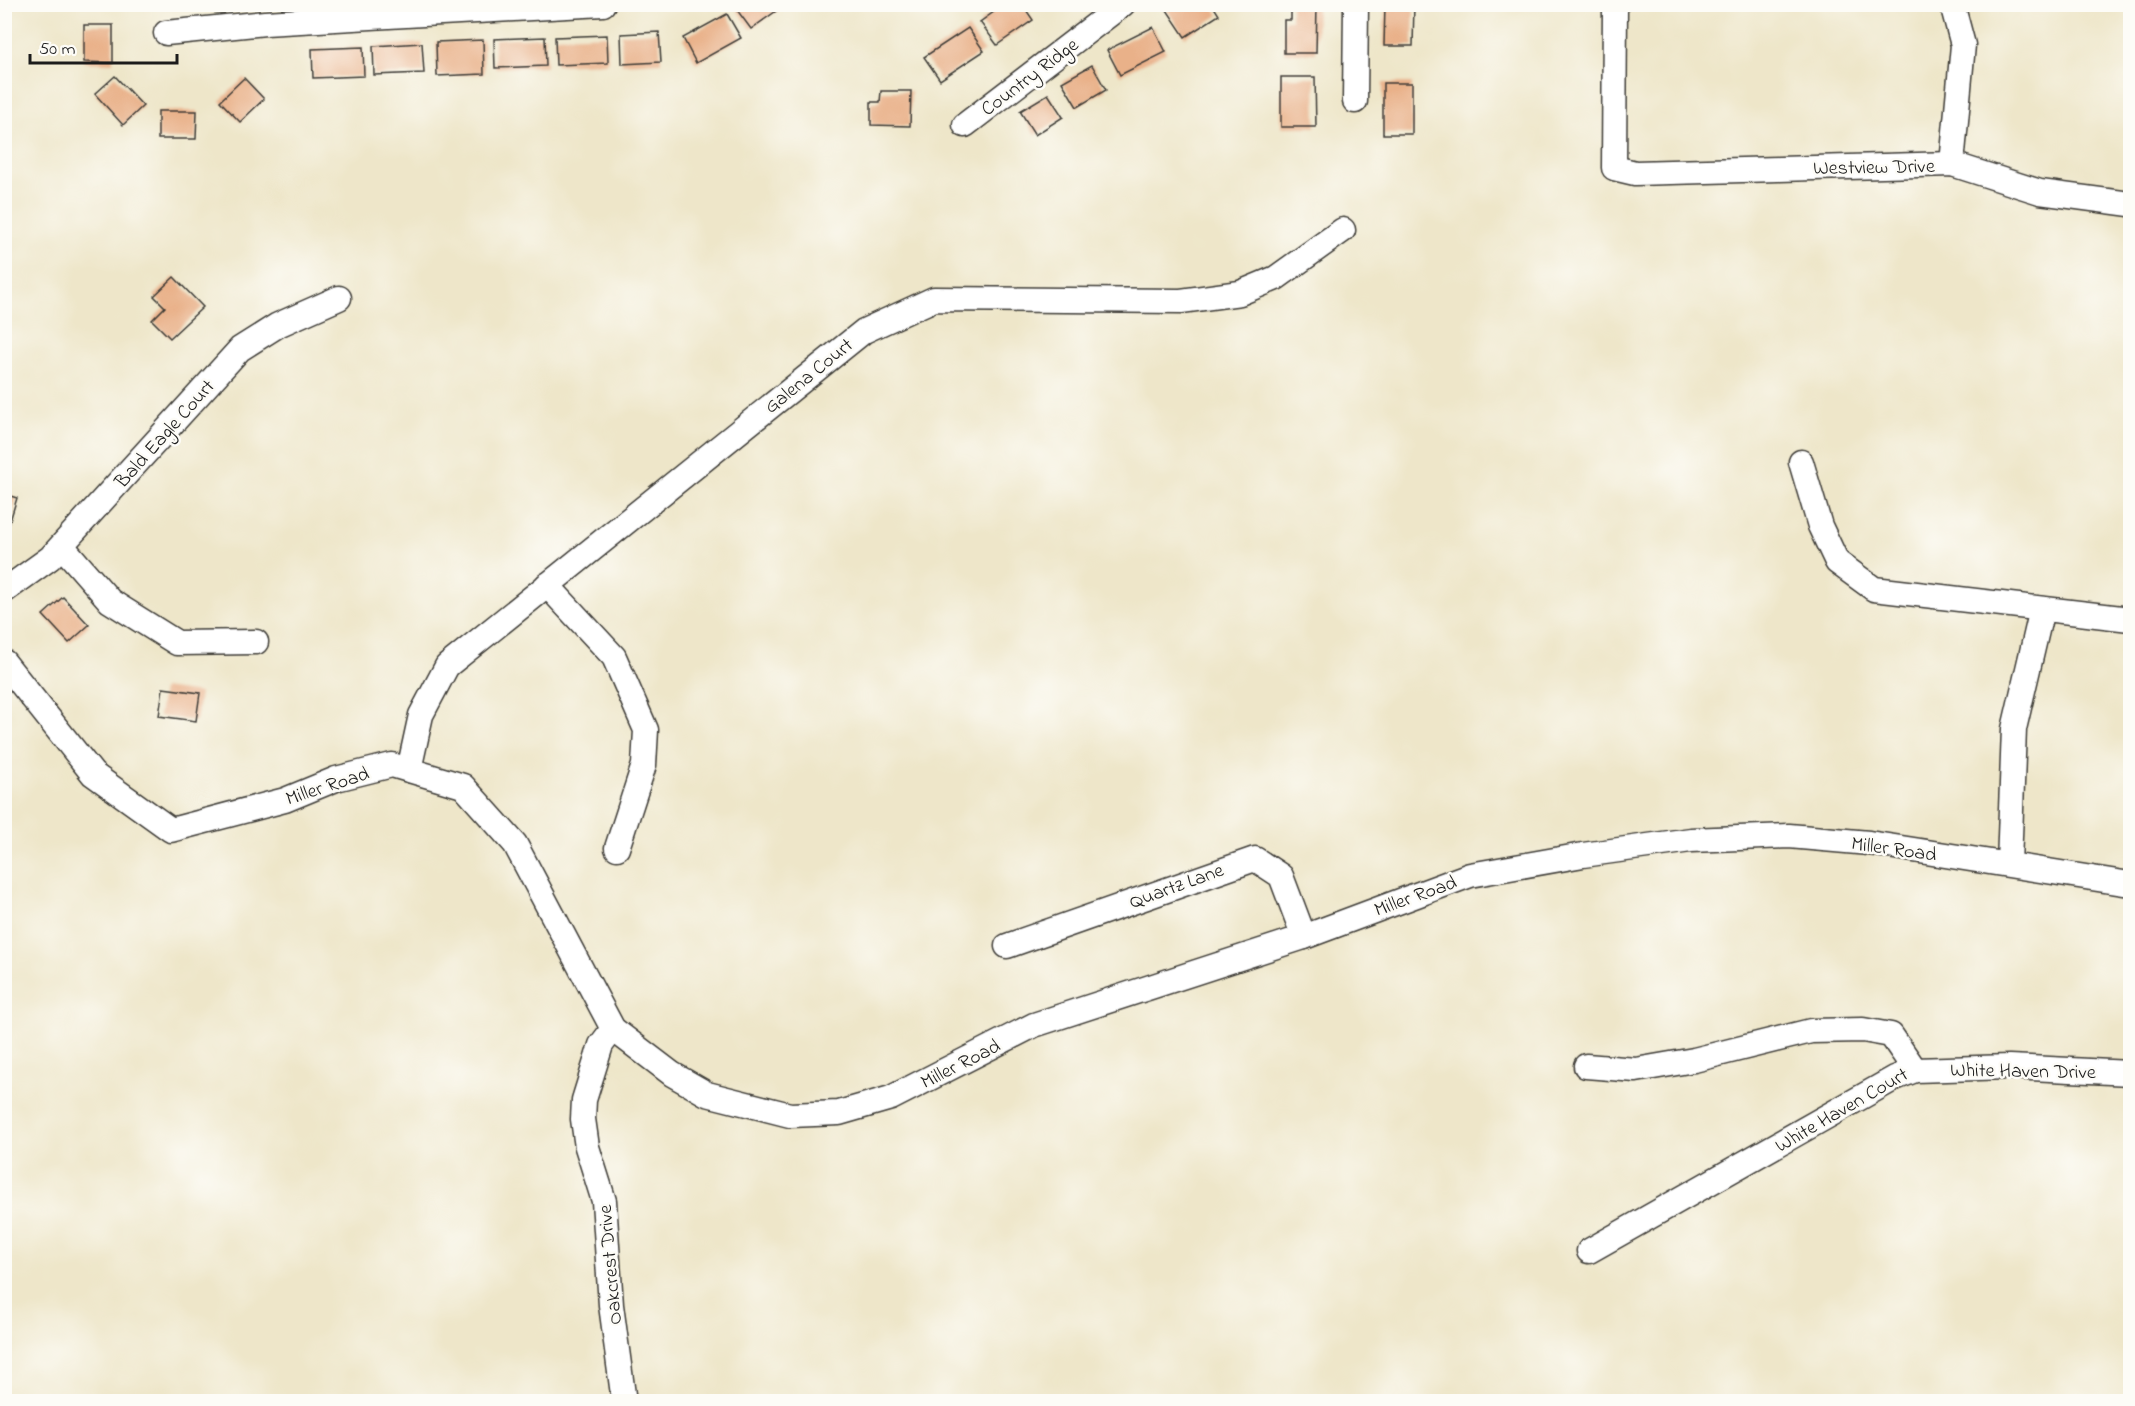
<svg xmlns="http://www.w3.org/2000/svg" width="2135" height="1406" font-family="'Indie Flower',sans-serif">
<rect width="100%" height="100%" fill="#fdfcf7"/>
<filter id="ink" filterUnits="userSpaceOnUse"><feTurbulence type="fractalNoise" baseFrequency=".0167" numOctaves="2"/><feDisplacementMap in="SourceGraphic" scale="12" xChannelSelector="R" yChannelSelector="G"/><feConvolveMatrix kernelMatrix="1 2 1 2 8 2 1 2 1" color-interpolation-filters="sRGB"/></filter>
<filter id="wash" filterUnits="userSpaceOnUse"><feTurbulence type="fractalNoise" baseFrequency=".008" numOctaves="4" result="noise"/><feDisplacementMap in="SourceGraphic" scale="24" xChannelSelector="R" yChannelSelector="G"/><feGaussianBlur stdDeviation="1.35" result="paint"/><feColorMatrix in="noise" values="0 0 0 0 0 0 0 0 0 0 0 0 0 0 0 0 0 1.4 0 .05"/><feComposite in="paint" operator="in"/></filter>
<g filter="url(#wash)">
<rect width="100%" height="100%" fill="#eee6c9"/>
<g id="blocks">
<g fill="#e9b189">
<polygon points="737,4 786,4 751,29 734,6"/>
<polygon points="1005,4 1022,4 1033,20 997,45 980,22"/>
<polygon points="1176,4 1212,4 1219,15 1185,37 1167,10"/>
<polygon points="1291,4 1317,4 1316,53 1284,53 1284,20 1291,20"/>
<polygon points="1385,4 1414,4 1413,46 1384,46"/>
<polygon points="727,14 741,38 696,63 683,38"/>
<polygon points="84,25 113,25 113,63 84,62"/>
<polygon points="1153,27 1166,52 1120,75 1107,50"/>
<polygon points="968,28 984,51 940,80 924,57"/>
<polygon points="659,32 661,62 622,64 621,34"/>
<polygon points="607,35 608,63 556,65 555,37"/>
<polygon points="545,37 546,66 495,68 494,39"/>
<polygon points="483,40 484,74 437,76 436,42"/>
<polygon points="422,43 424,73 374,75 373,46"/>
<polygon points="363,47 364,76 313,78 312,49"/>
<polygon points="1092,65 1106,90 1077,107 1062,82"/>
<polygon points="115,76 143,106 123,125 95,94"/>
<polygon points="1281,77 1315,77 1316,127 1281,127"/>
<polygon points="244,78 264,99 240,122 220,101"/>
<rect x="1383" y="83" width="29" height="51"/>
<polygon points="881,91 911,91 910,126 871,125 871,102 880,102"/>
<polygon points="1048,94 1063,117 1035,135 1020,111"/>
<polygon points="158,111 197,111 196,139 158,139"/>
<polygon points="174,277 203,307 170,338 152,320 165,307 154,296"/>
<polygon points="4,494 17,498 6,534 4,534"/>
<polygon points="63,597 89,625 69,643 43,615"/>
<polygon points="163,688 200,693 196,721 159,716"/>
</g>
</g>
</g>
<g filter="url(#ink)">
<use href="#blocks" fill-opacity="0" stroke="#3c3a36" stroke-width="1.5"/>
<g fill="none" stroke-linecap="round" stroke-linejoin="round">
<defs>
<g id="minor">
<polyline points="1615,4 1614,168 1635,173 1952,164 2040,192 2130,204"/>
<polyline points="1952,4 1963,45 1952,164"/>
<polyline points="166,33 265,23 603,4"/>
<polyline points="1355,101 1356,4"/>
<polyline points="965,125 1123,4"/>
<polyline points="1801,462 1820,526 1837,562 1874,589 2130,619"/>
<polyline points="62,546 110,601 177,643 256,642"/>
<polyline points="547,585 614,657 646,730 644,765 617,848"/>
<polyline points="4,591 50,558 240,349 278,325 339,298"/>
<polyline points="4,662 93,774 171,830 285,800 336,779 392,765 463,786 515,844 613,1029 672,1074 707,1094 790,1115 839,1113 891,1098 1034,1025 1304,937 1470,875 1583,855 1691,840 1789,836 1869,843 2130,884"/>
<polyline points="409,770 421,715 447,666 864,331 934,299 1181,301 1240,293 1276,278 1343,230"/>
<polyline points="2009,864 2014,729 2042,609"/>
<polyline points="1007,946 1255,859 1281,876 1304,937"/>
<polyline points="613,1029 601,1045 584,1100 583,1119 587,1147 604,1201 611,1305 624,1402"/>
<polyline points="1586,1066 1636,1070 1694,1060 1811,1031 1863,1030 1891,1035 1915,1070"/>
<polyline points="1589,1251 1895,1078 1915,1070 2009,1067 2130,1073"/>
</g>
</defs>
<use href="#minor" stroke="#3c3a36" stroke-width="27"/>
<use href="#minor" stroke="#fff" stroke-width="24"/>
</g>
</g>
<g text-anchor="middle" stroke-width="5" stroke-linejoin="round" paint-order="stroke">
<g font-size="20" fill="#1c1c1c" stroke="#fdfcf7">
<text transform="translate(1029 76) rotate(-37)" y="7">Country Ridge</text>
<text transform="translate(1874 166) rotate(-1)" y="7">Westview Drive</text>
<text transform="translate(808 375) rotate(-39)" y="7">Galena Court</text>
<text transform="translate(164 433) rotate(-48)" y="7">Bald Eagle Court</text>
<text transform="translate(327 785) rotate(-18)" y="7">Miller Road</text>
<text transform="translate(1894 848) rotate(8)" y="7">Miller Road</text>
<text transform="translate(1176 885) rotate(-20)" y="7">Quartz Lane</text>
<text transform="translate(1415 895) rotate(-20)" y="7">Miller Road</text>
<text transform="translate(960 1063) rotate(-27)" y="7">Miller Road</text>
<text transform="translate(2023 1070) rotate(1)" y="7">White Haven Drive</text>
<text transform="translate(1841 1109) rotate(-30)" y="7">White Haven Court</text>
<text transform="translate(609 1265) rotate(-95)" y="7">Oakcrest Drive</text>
</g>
</g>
<rect width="2135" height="1406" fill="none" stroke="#fdfcf7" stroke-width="24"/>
<path d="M30 54v9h147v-9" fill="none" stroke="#1c1c1c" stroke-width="3"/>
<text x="39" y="54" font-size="18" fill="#1c1c1c" stroke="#fdfcf7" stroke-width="4.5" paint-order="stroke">50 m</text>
</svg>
